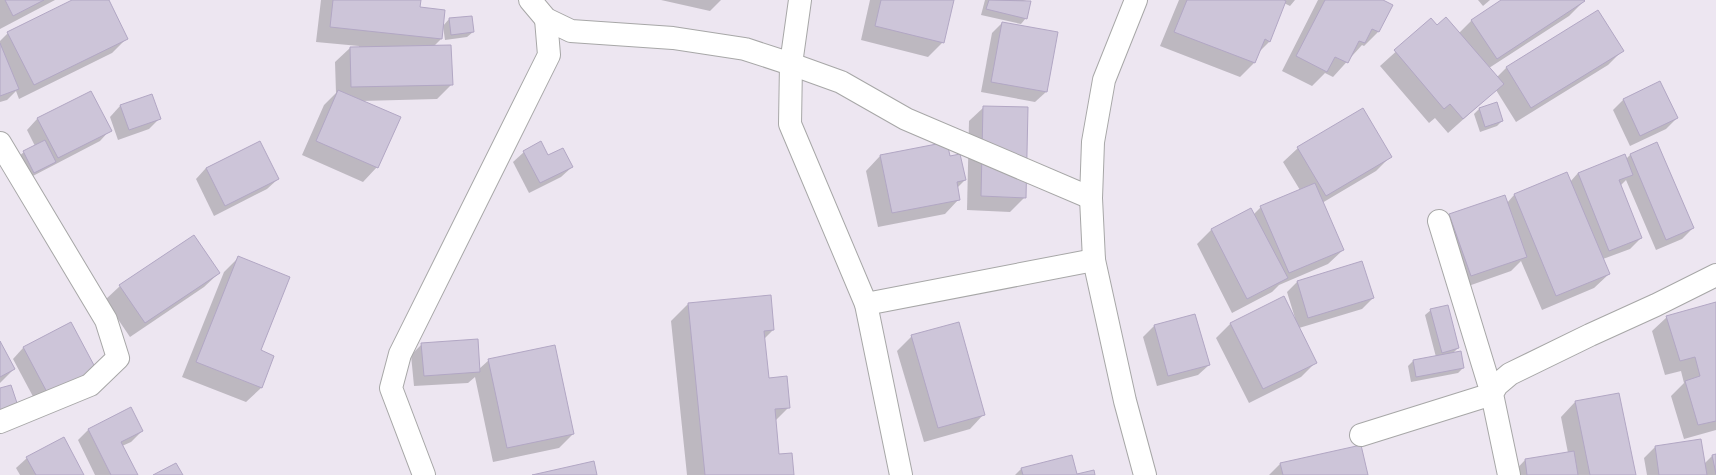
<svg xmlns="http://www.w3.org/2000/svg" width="1716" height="475" font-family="Signika,sans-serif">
<rect width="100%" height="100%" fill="#ede6f1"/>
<g fill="#0003">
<polygon points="0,0 55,0 0,29"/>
<polygon points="75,0 107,0 127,38 112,53 19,99 16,91 7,100 0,102 0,41 8,33"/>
<polygon points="321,0 420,0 419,8 443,26 449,19 471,17 473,32 467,37 445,40 443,26 441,39 434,46 452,84 437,99 361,101 377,167 363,182 302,155 324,105 336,93 335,62 350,48 359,48 359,46 316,42"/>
<polygon points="661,0 721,0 710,11"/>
<polygon points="870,0 953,0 943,42 928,57 861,40"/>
<polygon points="985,0 1023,0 1030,2 1026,18 1021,24 981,15"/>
<polygon points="1179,0 1295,0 1290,6 1284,3 1270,41 1259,52 1254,63 1240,77 1160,46"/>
<polygon points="1318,0 1381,0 1378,32 1364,46 1362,45 1333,77 1325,73 1312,86 1282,71"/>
<polygon points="1478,0 1490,0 1483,6"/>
<polygon points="1503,0 1583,0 1584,1 1569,16 1489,68 1497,77 1506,68 1598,11 1622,51 1608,65 1516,122 1496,90 1448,133 1435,118 1429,123 1380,66 1431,20 1437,26 1459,33 1471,21"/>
<polygon points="1002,23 1046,92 1035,102 981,92 992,33"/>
<polygon points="1660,82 1677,118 1666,129 1630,146 1613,110 1623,100"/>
<polygon points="91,92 110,130 100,141 29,178 18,157 24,152 35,146 27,130 37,119"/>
<polygon points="1496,104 1502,121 1497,126 1480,132 1474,114 1479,109"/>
<polygon points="120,106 160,118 149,129 118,140 110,117"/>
<polygon points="984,107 1025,197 1010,212 967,210 969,121"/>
<polygon points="259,142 278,179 267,189 214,216 196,179 206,168"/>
<polygon points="946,143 949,157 965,180 957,188 959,199 945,214 878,227 866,171 880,156"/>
<polygon points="1657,144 1693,228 1682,239 1656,250 1626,180 1620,186 1641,238 1630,249 1603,259 1609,274 1594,288 1542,310 1521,261 1511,271 1457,290 1435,230 1450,215 1507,203 1514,195 1567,174 1570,182 1578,173 1626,159 1630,155"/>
<polygon points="1298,148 1390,157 1376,171 1322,203 1343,250 1328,264 1279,285 1272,292 1232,313 1197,244 1211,230 1253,215 1261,207 1300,190 1283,162"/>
<polygon points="524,152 548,156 572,167 561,177 529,193 513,162"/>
<polygon points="239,257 259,350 273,356 261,388 246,402 182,377 224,272"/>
<polygon points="219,273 204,287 130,337 105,300 120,286"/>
<polygon points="1297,282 1373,298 1362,309 1299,328 1316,362 1301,377 1249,403 1216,338 1231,323 1295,318 1287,292"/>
<polygon points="1716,303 1716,430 1684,439 1671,396 1684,383 1681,371 1665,375 1652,331 1667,317"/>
<polygon points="688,304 773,330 764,339 768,379 789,407 775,421 778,455 793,475 687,475 671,321"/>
<polygon points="1431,310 1458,348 1453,353 1463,368 1458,373 1411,382 1408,366 1413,361 1436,357 1425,315"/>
<polygon points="1194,315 1209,365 1198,375 1157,386 1143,337 1154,326"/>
<polygon points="70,323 94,369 84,379 37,404 13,359 23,348"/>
<polygon points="912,336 984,414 970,429 924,442 897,351"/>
<polygon points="0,343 14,369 0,383"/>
<polygon points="422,344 479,369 489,360 573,434 559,448 493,462 475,377 468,383 414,386 411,355"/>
<polygon points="1575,402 1635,475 1511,475 1525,460 1568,453 1561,417"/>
<polygon points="88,430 142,431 131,442 122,446 137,475 95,475 78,440"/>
<polygon points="1700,440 1704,464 1712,456 1716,455 1716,475 1647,475 1644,458 1655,447"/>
<polygon points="27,458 83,475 20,475 16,468"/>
<polygon points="1280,464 1367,475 1269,475"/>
<polygon points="1021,469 1076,475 1015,475"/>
</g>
<g fill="#cdc5d9" stroke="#b2a7c4">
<polygon points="5,0 44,0 13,16"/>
<polygon points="72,0 109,0 128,39 34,85 7,32"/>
<polygon points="333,0 421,0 420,7 445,10 442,39 330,27"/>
<polygon points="881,0 954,0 944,43 875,26"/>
<polygon points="989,0 1031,1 1027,19 986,9"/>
<polygon points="1187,0 1284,0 1286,1 1270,42 1265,39 1255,63 1174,32"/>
<polygon points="1325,0 1383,0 1393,5 1379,32 1372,29 1365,43 1359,41 1348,63 1335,57 1327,72 1296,56"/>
<polygon points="1501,0 1584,0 1585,1 1497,59 1471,20"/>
<polygon points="1598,10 1624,51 1531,108 1506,67"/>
<polygon points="472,16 474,32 451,35 449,18"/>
<polygon points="1446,17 1504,84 1463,119 1450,104 1444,109 1394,50 1431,18 1437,25"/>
<polygon points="1002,22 1058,32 1047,92 991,82"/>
<polygon points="0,43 19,89 0,96"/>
<polygon points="451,45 453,85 351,87 350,47"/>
<polygon points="1660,81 1678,118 1640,136 1623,99"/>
<polygon points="338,90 401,117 378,168 316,141"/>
<polygon points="91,91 112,131 58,158 37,118"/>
<polygon points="152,94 161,119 129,130 120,105"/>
<polygon points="1497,102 1503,121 1485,127 1479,108"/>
<polygon points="983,106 1028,107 1026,198 981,196"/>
<polygon points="1363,108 1392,157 1326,196 1297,147"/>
<polygon points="45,140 56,162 34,173 23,151"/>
<polygon points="260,141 279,179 225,206 206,168"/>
<polygon points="541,141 548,155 563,148 573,167 540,183 523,151"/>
<polygon points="947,142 950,156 960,154 966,180 957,182 960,200 892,213 880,155"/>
<polygon points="1657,142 1694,228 1666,240 1630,154"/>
<polygon points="1625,154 1633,175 1619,180 1642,238 1609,251 1578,173"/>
<polygon points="1567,172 1610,274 1556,296 1514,194"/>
<polygon points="1315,183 1344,250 1289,273 1260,206"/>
<polygon points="1505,195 1527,257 1471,276 1449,214"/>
<polygon points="1251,208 1288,278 1247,299 1211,229"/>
<polygon points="194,235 220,273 145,323 119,285"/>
<polygon points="238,256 290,277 261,350 274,356 262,388 196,362"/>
<polygon points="1362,261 1374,298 1308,318 1297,281"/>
<polygon points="771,295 774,330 764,331 769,378 787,376 790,408 775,409 779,454 792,453 794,475 705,475 688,303"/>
<polygon points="1284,296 1317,363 1263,389 1230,323"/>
<polygon points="1716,302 1716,421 1698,425 1685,381 1700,376 1695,357 1680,361 1666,316"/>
<polygon points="1448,305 1459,348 1442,353 1430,309"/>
<polygon points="1195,314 1210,365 1168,376 1154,325"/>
<polygon points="71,322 96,369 48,394 23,347"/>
<polygon points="959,322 985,415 938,428 911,335"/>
<polygon points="478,339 480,372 424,376 421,343"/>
<polygon points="0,341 15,369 0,377"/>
<polygon points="555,345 574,434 507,448 488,359"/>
<polygon points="1461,351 1464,368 1416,377 1413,360"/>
<polygon points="11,385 18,406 0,412 0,388"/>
<polygon points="1619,393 1636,475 1590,475 1575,401"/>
<polygon points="131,407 143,431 121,442 138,475 111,475 88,429"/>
<polygon points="64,437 84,475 36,475 26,457"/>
<polygon points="1701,439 1707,475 1659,475 1655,446"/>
<polygon points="1361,445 1368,475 1283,475 1280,463"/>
<polygon points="1574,451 1578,475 1527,475 1525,459"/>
<polygon points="1716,454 1716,474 1712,455"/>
<polygon points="1072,455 1077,474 1094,470 1095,475 1023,475 1021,468"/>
<polygon points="594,461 597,475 532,475"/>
<polygon points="176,463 183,475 153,475"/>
</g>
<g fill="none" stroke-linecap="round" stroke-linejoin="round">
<defs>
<g id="minor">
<polyline points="530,0 546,19 571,31 673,38 745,49 791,64 841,82 906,119 1091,198"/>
<polyline points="800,0 791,64 790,124 866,304 901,475"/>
<polyline points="1136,0 1104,80 1093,142 1091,198 1094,260 1125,401 1145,475"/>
<polyline points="0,143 106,320 118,358 90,385 0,422"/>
<polyline points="866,304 1094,260"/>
<polyline points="1361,435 1492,394 1439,221"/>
<polyline points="424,475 391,388 400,354 549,55 546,19"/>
<polyline points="1509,475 1492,394 1497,385 1510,374 1590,335 1656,305 1716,275"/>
</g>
</defs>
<use href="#minor" stroke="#a7a7a7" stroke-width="24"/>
<use href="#minor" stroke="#fff" stroke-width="22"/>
</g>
</svg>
